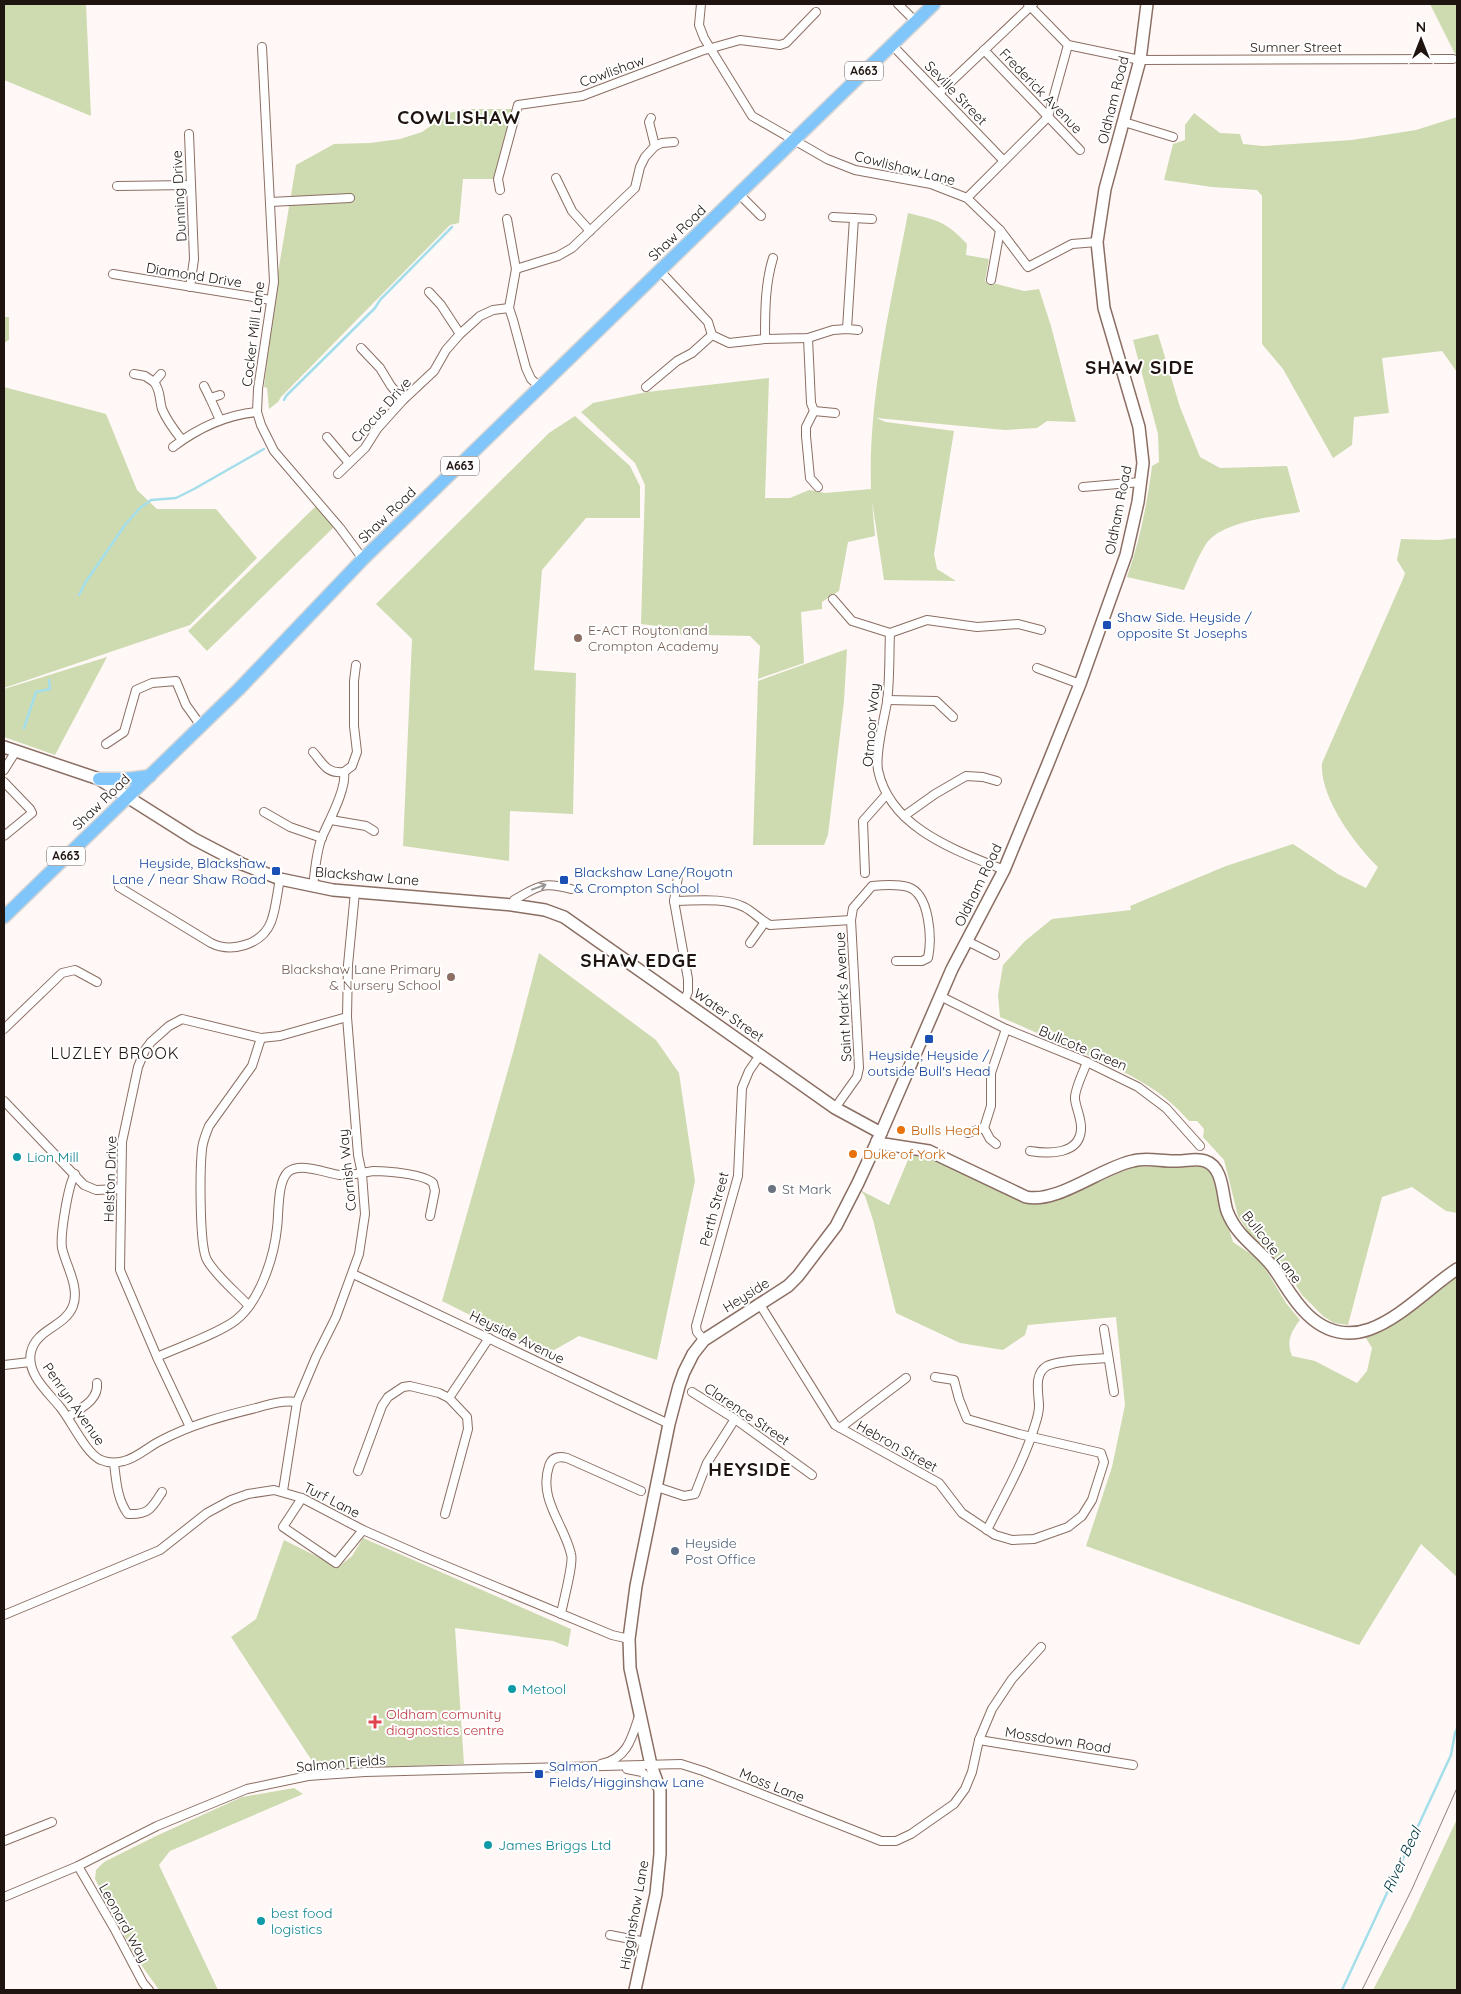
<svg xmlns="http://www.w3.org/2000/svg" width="1461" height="1994" font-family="Quicksand,sans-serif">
<rect width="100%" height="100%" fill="#fff8f6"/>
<g fill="#cedbb1">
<polygon points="4,4 86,4 91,116 4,80"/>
<polygon points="1430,4 1457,4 1457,55 1455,54"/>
<polygon points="466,109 512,109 495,179 463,179 459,223 450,225 281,397 278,402 269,409 267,388 264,387 275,291 296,165 334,144 370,143 400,139 422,132 449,113"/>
<polygon points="1194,113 1220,133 1240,134 1243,144 1263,146 1352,140 1416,130 1457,117 1457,372 1442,351 1382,358 1389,413 1354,417 1352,445 1333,458 1283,369 1262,344 1262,196 1257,190 1212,187 1164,180 1173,144 1185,140 1185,125"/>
<path d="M908,213C936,220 946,221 967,244L966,255L989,259L985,281L1024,291L1039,289L1051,326L1076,422L1047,421L1037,428L1005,430L876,418L886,422L954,431L934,554L937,569L956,581L884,580L872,501L875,536L848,542L839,591L822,602V609L801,612L804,663L758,679L760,646L750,636L660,634L657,626L641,624L645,485L635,463L581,412L593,403L647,392L769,378L765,498H790L809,490L825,493L871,489C868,397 891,303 908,213Z"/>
<polygon points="4,317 9,317 9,340 4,343"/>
<path d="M1158,334L1180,407L1200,457L1220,468L1287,466L1300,512C1273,517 1222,521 1206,544C1197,558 1191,575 1184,590L1127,577C1140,540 1147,504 1152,466L1159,462L1158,434L1133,340Z"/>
<polygon points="4,387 106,414 137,490 157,509 216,509 257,558 190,625 4,688"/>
<polygon points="575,416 630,466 640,486 640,518 586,518 542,570 534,670 576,673 573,814 510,811 509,861 403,846 412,639 376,604 549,433"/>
<polygon points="316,506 334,527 207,651 188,631"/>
<path d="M1457,538V1213L1446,1211L1412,1187L1382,1197L1348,1325L1334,1323L1323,1316L1302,1295L1285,1268L1250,1235L1238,1216L1224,1160L1203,1137L1204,1129L1197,1121H1189C1159,1086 1121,1070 1080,1052C1053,1040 1027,1028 1000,1017L998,995L1003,965L1025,941L1052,919L1131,910L1130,906L1226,866L1293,844L1338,874L1366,888L1378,867C1355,845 1319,796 1322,763L1403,579L1405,573L1397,560L1401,539L1439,540Z"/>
<polygon points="847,649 844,701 828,835 824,845 753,845 758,681"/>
<polygon points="107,657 55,755 4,737 4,689"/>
<polygon points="539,953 656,1040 679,1073 695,1181 657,1360 579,1336 547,1354 442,1301 514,1049"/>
<path d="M910,1155L933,1160L1011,1193L1063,1197L1133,1167H1203L1210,1172L1214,1179L1233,1242L1260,1260L1286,1303L1300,1320C1291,1332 1286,1341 1292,1356L1315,1361L1357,1383L1367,1371L1372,1348L1366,1338L1457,1274V1577L1421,1544L1359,1645L1086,1546L1112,1467L1125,1405L1116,1317L1028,1325L1025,1335L1003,1350L960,1343L896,1313L873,1220L865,1196L860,1190L889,1205Z"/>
<polygon points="363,1538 571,1629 568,1647 553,1641 455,1628 464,1764 318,1770 231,1637 256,1619 284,1540 338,1567 352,1556"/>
<polygon points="294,1788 303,1794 170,1851 159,1865 218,1990 159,1990 135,1956 95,1879 96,1870 104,1862 156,1836 242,1797"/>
<polygon points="1457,1819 1457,1990 1373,1990 1410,1919"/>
</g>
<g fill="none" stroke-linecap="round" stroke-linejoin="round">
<g stroke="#a4deea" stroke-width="2.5">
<polyline points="284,400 286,396 375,308 380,300 452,227"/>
<polyline points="79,595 85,583 125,525 140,508 151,500 176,498 194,489 264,449"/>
<polyline points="24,728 36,692 50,689 49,680"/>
<polyline points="1342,1990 1451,1755 1455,1733 1457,1729"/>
</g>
<defs>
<g id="street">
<polyline points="701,4 699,25 704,38 752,116 827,159 855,170 931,184 967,198 1000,230 1028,267 1072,244 1097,242"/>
<polyline points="898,4 915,21"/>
<polyline points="1028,4 1068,45 1140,60 1453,59"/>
<polyline points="891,44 1003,160"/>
<polyline points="262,47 274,282 258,389 257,412 261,425 274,451 340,528 363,559"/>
<polyline points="984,50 1080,150"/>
<polyline points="939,93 1033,4"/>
<polyline points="651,118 649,122 655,146"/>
<polyline points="1124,122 1173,137"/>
<polyline points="189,134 194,259 190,287"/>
<polyline points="556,178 572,211 590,231"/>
<polyline points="117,186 191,185"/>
<polyline points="500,190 498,179 518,105 582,96 701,51 740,40 780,45 786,43 816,12"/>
<polyline points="739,194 761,216"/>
<polyline points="967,198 1048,117 1068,45"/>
<polyline points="270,202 350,198"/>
<polyline points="833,217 872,219"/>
<polyline points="507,219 516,269 509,308 513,320 526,368 531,379 540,387"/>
<polyline points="516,269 558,256 572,248 635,188 640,167 645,157 655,146 662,143 674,142"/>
<polyline points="660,271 708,322 712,335 729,343 765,339 808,338 833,330 847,329 858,330"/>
<polyline points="113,274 271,300"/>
<polyline points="991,280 1000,230"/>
<polyline points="429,292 441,305 460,334"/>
<polyline points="847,329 854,218"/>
<polyline points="808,338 811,403 814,411 806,427 806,436 810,478 818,487"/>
<path d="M765,339C765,311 765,284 773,258"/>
<polyline points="361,348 380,368 391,386 403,400"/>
<polyline points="134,374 145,376 154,382 161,374"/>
<path d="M154,382C161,391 159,399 162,409C167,421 174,430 182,440"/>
<polyline points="204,386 210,398"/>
<polyline points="646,387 677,361 692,353 712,335"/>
<polyline points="220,395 210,398 220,420"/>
<polyline points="814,411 835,413"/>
<polyline points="327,437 349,463"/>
<path d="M173,447C198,428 226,415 257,412"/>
<polyline points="338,474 365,448 377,429 403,400 434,371 446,350 460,334 480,316 493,310 509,308"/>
<polyline points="1083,487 1141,482"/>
<polyline points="833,599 852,621 890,633"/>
<polyline points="1037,668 1080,684"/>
<polyline points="887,700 936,701 953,717"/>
<polyline points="106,744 124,732 136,690 152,683 176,681 186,705 201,726"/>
<path d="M313,752C323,763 326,774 344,772"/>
<polyline points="4,770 16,751"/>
<polyline points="344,772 352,766 357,752 354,726 354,681 356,665"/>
<polyline points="4,782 30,809 32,813 4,836"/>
<polyline points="264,812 290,827 322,838"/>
<polyline points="904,816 935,794 966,776 983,777 997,781"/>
<polyline points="331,820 366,826 374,831"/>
<path d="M1004,870C955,850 890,828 878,770C875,752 884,720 887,702C890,679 889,656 890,633L927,620L977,627L1018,624L1041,630"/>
<polyline points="865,873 863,821 886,795"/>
<path d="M678,877L674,901C696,901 723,897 744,907C754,912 760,920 770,925L851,920"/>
<path d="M119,887L211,943C231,953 262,945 271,922C276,909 277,893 280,879"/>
<path d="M313,887C315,871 316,852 322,837C329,821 347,788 344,772"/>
<polyline points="674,901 688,979 688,992 684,1002"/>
<path d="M512,905L514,900C539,886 542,881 571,889"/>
<polyline points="967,941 995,955"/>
<polyline points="750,943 765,922"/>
<polyline points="940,996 1006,1029 1087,1062 1138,1087 1166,1108 1200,1146"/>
<polyline points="4,1029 62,973 75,970 97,982"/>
<polyline points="4,1101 84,1185 96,1190 121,1189"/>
<path d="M835,1108L857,1077L859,1068L851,920L853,908L872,886C883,885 897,884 908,887C930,894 932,939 928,958L922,961H896"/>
<polyline points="984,1128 990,1139 996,1144"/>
<polyline points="968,1133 984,1128 991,1106 991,1073 1006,1029"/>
<path d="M1030,1151C1048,1154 1079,1155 1081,1130C1082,1119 1076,1109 1075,1099C1074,1090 1084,1071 1087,1062"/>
<path d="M75,1174C68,1185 60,1235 62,1248C66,1266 80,1287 73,1306C65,1327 36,1329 31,1352C26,1374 48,1392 60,1407C71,1420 86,1454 101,1460C108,1463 117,1463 124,1461C137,1458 148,1447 160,1441C190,1425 223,1416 256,1408C270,1404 283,1400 297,1402"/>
<polyline points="353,1274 669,1424"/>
<polyline points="759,1303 835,1425 939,1483 962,1513 995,1535 1012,1540 1034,1539 1068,1527 1082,1516 1092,1500 1104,1462 1101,1453 1019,1434 967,1419 959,1399 954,1380 935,1377"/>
<path d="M249,1306C236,1292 216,1276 207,1260C199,1246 200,1168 202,1149C203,1140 206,1134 209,1126L252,1066L261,1038"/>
<polyline points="1104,1329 1114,1392"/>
<polyline points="704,1340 697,1332 696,1326 738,1176 742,1088 749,1071 760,1055"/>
<path d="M157,1357C179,1347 218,1334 236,1320C260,1301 274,1257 277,1228C279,1214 277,1182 288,1172C301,1162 325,1173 340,1175C352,1176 363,1172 374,1171C387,1171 424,1174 433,1183L435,1191L430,1216"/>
<polyline points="4,1365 30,1362"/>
<polyline points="692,1392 735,1419 812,1475"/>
<polyline points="449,1398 489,1338"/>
<path d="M68,1417C81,1408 99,1400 97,1383"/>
<polyline points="190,1427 157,1357 120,1270 122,1142 138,1067 145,1050 151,1042 169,1026 182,1019 261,1038 280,1036 347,1017"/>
<polyline points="840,1428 906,1378"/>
<path d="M114,1463C116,1479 117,1500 128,1514C149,1515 152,1508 162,1492"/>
<polyline points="358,1471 382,1406 388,1397 403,1387 410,1386 439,1393 449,1398 467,1417 468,1429 445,1514"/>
<polyline points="657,1487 684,1496 695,1494 707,1463 735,1419"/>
<polyline points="283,1491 297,1402 316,1357 336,1317 359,1254 365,1214 362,1174 358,1155 347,1017 348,965 355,892"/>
<polyline points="302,1498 283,1527 336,1563 363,1530"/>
<path d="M987,1530C1004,1496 1024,1462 1035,1425C1037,1419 1039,1412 1039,1406C1039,1394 1033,1374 1047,1366C1058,1360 1093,1359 1108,1358"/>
<path d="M561,1614C563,1602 574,1563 571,1554C564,1524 538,1499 549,1466C552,1457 559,1456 567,1458L641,1491"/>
<polyline points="4,1615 160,1550 207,1513 231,1500 248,1494 274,1490 302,1498 363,1530 422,1556 612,1635 629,1639"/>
<polyline points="979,1740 1133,1765"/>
<path d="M601,1764C627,1759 632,1738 639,1716"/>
<polyline points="627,1769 642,1772 657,1787"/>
<polyline points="4,1841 52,1822"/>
<polyline points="78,1866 114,1928 143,1983 149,1990"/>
<polyline points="4,1897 78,1866 157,1826 247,1789 308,1776 365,1772 681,1764 703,1771 881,1841 896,1841 911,1834 954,1804 965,1789 972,1772 979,1740 992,1709 1012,1679 1041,1647"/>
<polyline points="610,1935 646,1942"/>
</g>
<g id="secondary">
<polyline points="4,747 99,779 194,839 242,864 280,879 333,890 512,905 545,910 564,917 835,1108 881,1133"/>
<path d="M877,1141L884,1144L929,1151L1026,1197C1057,1204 1102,1167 1133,1161C1147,1157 1163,1162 1178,1161C1186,1161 1197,1158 1205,1161C1224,1167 1222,1196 1227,1211C1237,1237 1256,1246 1272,1266C1284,1282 1292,1300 1308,1315C1361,1365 1413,1298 1457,1269"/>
<polyline points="635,1990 656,1894 660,1854 660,1790 651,1765 630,1668 629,1639 636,1586 669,1424 679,1386 684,1372 693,1354 704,1340 788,1286 798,1276 836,1226 858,1183 881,1133 952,969 1004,870 1047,766 1080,684 1126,555 1138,502 1143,463 1139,427 1104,308 1097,242 1105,189 1140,60 1147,4"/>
</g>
<g id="primary">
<polyline points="99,779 127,779 150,776"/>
<polyline points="4,917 239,689 363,559 934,4"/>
</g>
</defs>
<use href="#street" stroke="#8b6e63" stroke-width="10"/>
<use href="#secondary" stroke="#8b6e63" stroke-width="14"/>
<use href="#primary" stroke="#d7d5d4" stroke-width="15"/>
<use href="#street" stroke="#fff" stroke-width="8"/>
<use href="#secondary" stroke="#fff" stroke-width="11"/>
<use href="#primary" stroke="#80c6fb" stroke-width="12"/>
<polyline stroke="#8b827f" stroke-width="1" points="1362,1990 1412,1889 1457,1788"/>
</g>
<defs><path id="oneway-shaft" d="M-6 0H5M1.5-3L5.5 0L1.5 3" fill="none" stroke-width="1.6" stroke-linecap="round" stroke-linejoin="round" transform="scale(1.25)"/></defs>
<use stroke="#9a9593" href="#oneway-shaft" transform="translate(539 887) rotate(-20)"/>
<g fill="#1a4fb4" stroke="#fff" stroke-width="2">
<rect x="1102" y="620" width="10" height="10" rx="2.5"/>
<rect x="271" y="866" width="10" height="10" rx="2.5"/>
<rect x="559" y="875" width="10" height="10" rx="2.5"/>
<rect x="924" y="1034" width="10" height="10" rx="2.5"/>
<rect x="534" y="1769" width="10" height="10" rx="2.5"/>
</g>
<g fill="#8d6e63" stroke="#fff" stroke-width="2">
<circle cx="578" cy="638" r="5"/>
<circle cx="451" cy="977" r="5"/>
</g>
<g fill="#e8710a" stroke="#fff" stroke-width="2">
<circle cx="901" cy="1130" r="5"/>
<circle cx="853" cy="1154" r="5"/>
</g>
<g fill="#0f9aa8" stroke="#fff" stroke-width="2">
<circle cx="17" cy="1157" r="5"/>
<circle cx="512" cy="1689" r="5"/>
<circle cx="488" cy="1845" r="5"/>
<circle cx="261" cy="1921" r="5"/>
</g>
<circle fill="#6b7280" stroke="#fff" stroke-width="2" cx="772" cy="1189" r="5"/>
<circle fill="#5c6f8a" stroke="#fff" stroke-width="2" cx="675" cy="1551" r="5"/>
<path fill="#e0444e" stroke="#fff" stroke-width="2" d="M372.5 1714.5h5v5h5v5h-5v5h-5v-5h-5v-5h5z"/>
<g text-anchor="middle" stroke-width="4" stroke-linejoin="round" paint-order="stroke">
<g fill="#fff" stroke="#625a58" stroke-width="1">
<rect x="845" y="61.5" width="38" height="19" rx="4"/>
<rect x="441" y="456.5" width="38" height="19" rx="4"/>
<rect x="47" y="846.5" width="38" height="19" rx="4"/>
</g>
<g font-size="12" font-weight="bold" fill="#1f1410">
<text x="864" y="75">A663</text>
<text x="460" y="470">A663</text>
<text x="66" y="860">A663</text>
</g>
<g font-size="14" fill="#1f1410" stroke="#fff">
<text x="1296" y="52">Sumner Street</text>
<text transform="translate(612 71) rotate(-20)" y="5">Cowlishaw</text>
<text transform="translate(1041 91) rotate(46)" y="5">Frederick Avenue</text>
<text transform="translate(956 93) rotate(46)" y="5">Seville Street</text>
<text transform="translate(1113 100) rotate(-76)" y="5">Oldham Road</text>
<text transform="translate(905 168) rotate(14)" y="5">Cowlishaw Lane</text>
<text transform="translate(179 196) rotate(-93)" y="5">Dunning Drive</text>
<text transform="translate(677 233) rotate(-44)" y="5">Shaw Road</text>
<text transform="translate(194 275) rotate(9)" y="5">Diamond Drive</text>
<text transform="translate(253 334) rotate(-83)" y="5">Cocker Mill Lane</text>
<text transform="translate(381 410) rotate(-48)" y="5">Crocus Drive</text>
<text transform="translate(1118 510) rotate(-79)" y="5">Oldham Road</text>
<text transform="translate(387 515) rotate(-44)" y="5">Shaw Road</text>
<text transform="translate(871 725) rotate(-85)" y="5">Otmoor Way</text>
<text transform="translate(101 802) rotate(-44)" y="5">Shaw Road</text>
<text transform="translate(367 876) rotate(5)" y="5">Blackshaw Lane</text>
<text transform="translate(978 885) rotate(-64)" y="5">Oldham Road</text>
<text transform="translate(843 997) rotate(-93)" y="5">Saint Mark's Avenue</text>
<text transform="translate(729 1015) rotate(35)" y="5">Water Street</text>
<text transform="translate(1083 1048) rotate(23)" y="5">Bullcote Green</text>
<text transform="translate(347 1170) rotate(-96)" y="5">Cornish Way</text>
<text transform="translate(110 1179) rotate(-88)" y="5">Helston Drive</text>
<text transform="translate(714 1209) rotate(-75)" y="5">Perth Street</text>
<text transform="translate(1272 1247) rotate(52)" y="5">Bullcote Lane</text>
<text transform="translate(746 1295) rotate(-32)" y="5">Heyside</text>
<text transform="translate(517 1337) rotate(26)" y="5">Heyside Avenue</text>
<text transform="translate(74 1404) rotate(55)" y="5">Penryn Avenue</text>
<text transform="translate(747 1414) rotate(34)" y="5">Clarence Street</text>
<text transform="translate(897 1446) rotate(29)" y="5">Hebron Street</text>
<text transform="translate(332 1500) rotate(27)" y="5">Turf Lane</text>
<text transform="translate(1058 1740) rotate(9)" y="5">Mossdown Road</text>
<text transform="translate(341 1763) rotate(-5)" y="5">Salmon Fields</text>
<text transform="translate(772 1785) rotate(22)" y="5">Moss Lane</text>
<text transform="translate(634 1915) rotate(-80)" y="5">Higginshaw Lane</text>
<text transform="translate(124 1923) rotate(61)" y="5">Leonard Way</text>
</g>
<g font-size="14" fill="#164399" stroke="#fff" text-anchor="start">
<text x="1117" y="622">Shaw Side. Heyside /<tspan x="1117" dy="16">opposite St Josephs</tspan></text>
<text x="266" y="868" text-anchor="end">Heyside, Blackshaw<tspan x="266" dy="16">Lane / near Shaw Road</tspan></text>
<text x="574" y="877">Blackshaw Lane/Royotn<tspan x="574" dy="16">&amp; Crompton School</tspan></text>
<text x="929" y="1060" text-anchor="middle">Heyside, Heyside /<tspan x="929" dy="16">outside Bull's Head</tspan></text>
<text x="549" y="1771">Salmon<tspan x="549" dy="16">Fields/Higginshaw Lane</tspan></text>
</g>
<g font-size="14" fill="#785e54" stroke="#fff" text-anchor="start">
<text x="588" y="635">E-ACT Royton and<tspan x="588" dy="16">Crompton Academy</tspan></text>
<text x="441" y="974" text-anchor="end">Blackshaw Lane Primary<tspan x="441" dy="16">&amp; Nursery School</tspan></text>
</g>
<g font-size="14" fill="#c56008" stroke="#fff" text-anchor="start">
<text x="911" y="1135">Bulls Head</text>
<text x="863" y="1159">Duke of York</text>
</g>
<g font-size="14" fill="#0d838f" stroke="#fff" text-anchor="start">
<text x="27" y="1162">Lion Mill</text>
<text x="522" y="1694">Metool</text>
<text x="498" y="1850">James Briggs Ltd</text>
<text x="271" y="1918">best food<tspan x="271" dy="16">logistics</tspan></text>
</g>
<g font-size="14" fill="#5b616d" stroke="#fff" text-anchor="start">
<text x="782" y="1194">St Mark</text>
</g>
<g font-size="14" fill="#4e5e75" stroke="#fff" text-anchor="start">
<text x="685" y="1548">Heyside<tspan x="685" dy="16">Post Office</tspan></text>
</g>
<g font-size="14" fill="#be3a42" stroke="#fff" text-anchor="start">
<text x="386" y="1719">Oldham comunity<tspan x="386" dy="16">diagnostics centre</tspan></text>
</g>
<g font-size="15" font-style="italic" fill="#013a43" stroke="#fff">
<text transform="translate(1402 1860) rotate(-65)" y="5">River Beal</text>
</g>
<g font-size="16" letter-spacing="1" fill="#1f1410" stroke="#fff">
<text x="115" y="1059">LUZLEY BROOK</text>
</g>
<g font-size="19" font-weight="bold" letter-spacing="1" fill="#1f1410" stroke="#fff">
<text x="459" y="124">COWLISHAW</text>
<text x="1140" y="374">SHAW SIDE</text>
<text x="639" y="967">SHAW EDGE</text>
<text x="750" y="1476">HEYSIDE</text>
</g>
</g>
<rect width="1461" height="1994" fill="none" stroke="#1f1410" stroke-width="10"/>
<g transform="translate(1421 40)" stroke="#ffffff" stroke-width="4" paint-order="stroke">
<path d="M0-4L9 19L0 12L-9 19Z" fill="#1f1410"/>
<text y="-8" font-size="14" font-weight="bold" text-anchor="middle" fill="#1f1410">N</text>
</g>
</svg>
